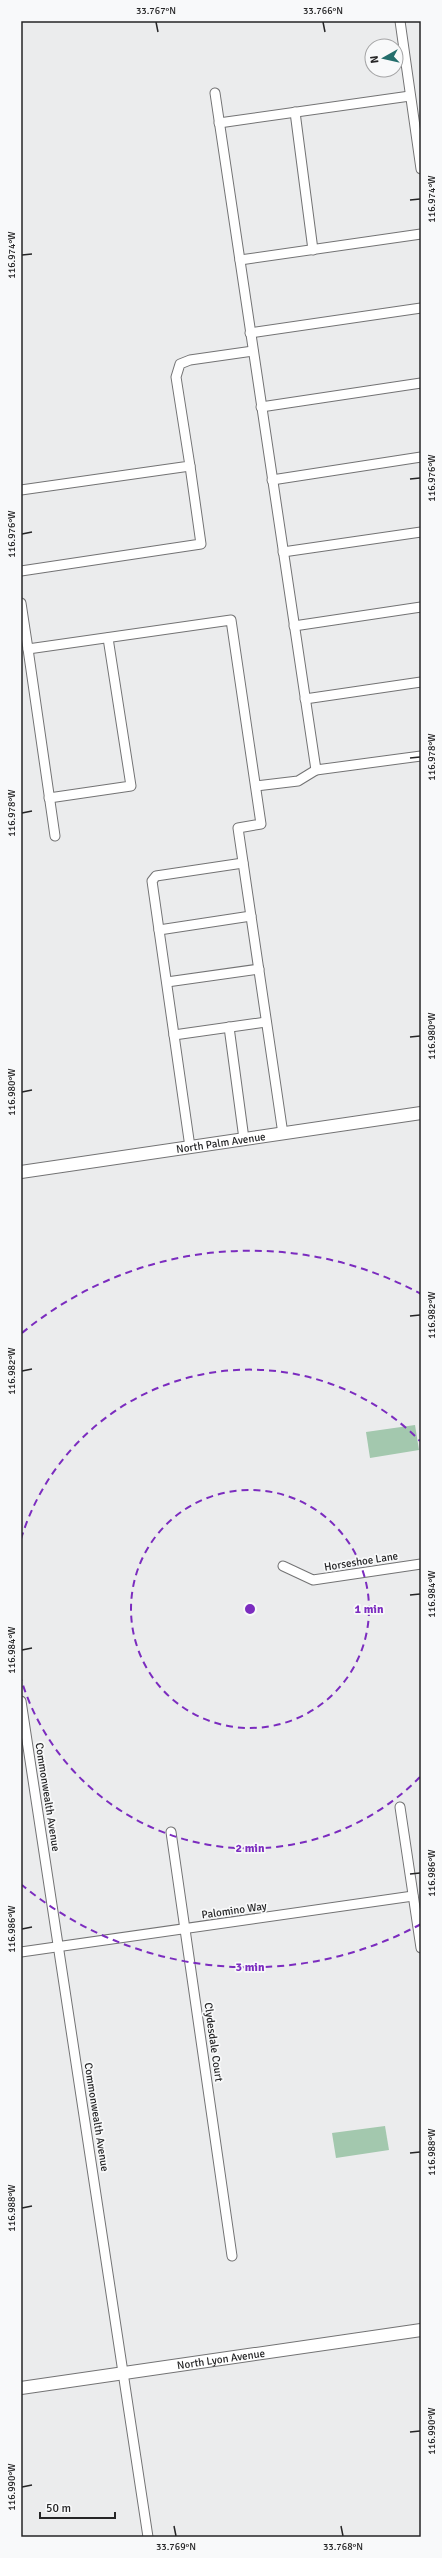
<svg xmlns="http://www.w3.org/2000/svg" width="442" height="2558" font-family="Signika,sans-serif">
<rect width="100%" height="100%" fill="#ebeced"/>
<g fill="#a3c8ae">
<polygon points="415,1425 419,1450 370,1458 366,1432"/>
<polygon points="385,2126 389,2150 336,2158 332,2133"/>
</g>
<g fill="none" stroke-linecap="round" stroke-linejoin="round">
<defs>
<g id="minor">
<polyline points="400,21 421,169"/>
<polyline points="215,93 316,770 421,756"/>
<polyline points="295,112 313,250"/>
<polyline points="219,123 410,96"/>
<polyline points="240,260 421,234"/>
<polyline points="250,333 421,308"/>
<polyline points="261,407 421,383"/>
<polyline points="272,480 421,457"/>
<polyline points="21,490 190,466 176,377 180,364 190,360 253,351"/>
<polyline points="283,552 421,532"/>
<polyline points="21,571 201,544 190,466"/>
<polyline points="21,603 28,649 231,620 261,824 238,828 283,1134"/>
<polyline points="294,626 421,607"/>
<polyline points="28,649 55,836"/>
<polyline points="305,699 421,682"/>
<polyline points="256,786 298,781 316,770"/>
<polyline points="49,798 131,786 108,638"/>
<polyline points="159,930 251,916"/>
<polyline points="167,982 259,969"/>
<polyline points="229,1027 244,1139"/>
<polyline points="174,1035 266,1022"/>
<polyline points="190,1147 152,881 156,876 243,863"/>
<polyline points="283,1566 313,1580 421,1564"/>
<polyline points="21,1701 148,2537"/>
<polyline points="400,1807 421,1948"/>
<polyline points="171,1832 232,2256"/>
<polyline points="21,1952 413,1896"/>
</g>
<g id="tertiary">
<path id="s1" d="M21,1172L421,1113"/>
<path id="s2" d="M21,2388L421,2330"/>
</g>
</defs>
<use href="#minor" stroke="#737374" stroke-width="11"/>
<use href="#tertiary" stroke="#737374" stroke-width="14"/>
<use href="#minor" stroke="#fff" stroke-width="9"/>
<use href="#tertiary" stroke="#fff" stroke-width="12"/>
</g>
<path fill="none" stroke="#252526" stroke-width="1.5" d="M156,22L158,32M323,22L325,32M410,200L420,199M22,255L32,254M410,479L420,478M22,534L32,532M410,758L420,757M22,813L32,811M410,1037L420,1036M22,1092L32,1090M410,1316L420,1315M22,1371L32,1369M410,1595L420,1594M22,1650L32,1648M410,1874L420,1873M22,1929L32,1927M410,2153L420,2152M22,2208L32,2206M410,2432L420,2431M22,2487L32,2485M174,2526L176,2536M341,2526L343,2536"/>
<g fill="none" stroke="#7b2cbf" stroke-width="2" stroke-dasharray="7 5">
<circle cx="250" cy="1609" r="119"/>
<path d="M420 1777A239 239 0 0 1 21 1679M21 1539A239 239 0 0 1 420 1441"/>
<path d="M421 1924A358 358 0 0 1 22 1885M22 1333A358 358 0 0 1 421 1294"/>
</g>
<g text-anchor="middle" stroke-width="3.5" stroke-linejoin="round" paint-order="stroke">
<g font-size="11" fill="#252526" stroke="#f8f9fa">
<text dy="4" stroke="none"><textPath href="#s1" startOffset="202">North Palm Avenue</textPath></text>
<text transform="translate(361 1561) rotate(-9)" y="4">Horseshoe Lane</text>
<text transform="translate(48 1797) rotate(81)" y="4">Commonwealth Avenue</text>
<text transform="translate(234 1910) rotate(-8)" y="4">Palomino Way</text>
<text transform="translate(214 2042) rotate(82)" y="4">Clydesdale Court</text>
<text transform="translate(97 2117) rotate(81)" y="4">Commonwealth Avenue</text>
<text dy="4" stroke="none"><textPath href="#s2" startOffset="202">North Lyon Avenue</textPath></text>
</g>
</g>
<circle cx="250" cy="1609" r="6" fill="#7b2cbf" stroke="#f8f9fa" stroke-width="2"/>
<g font-size="12" text-anchor="middle" font-weight="bold" fill="#7b2cbf" stroke="#f8f9fa" stroke-width="3.5" stroke-linejoin="round" paint-order="stroke">
<text x="369" y="1613">1 min</text>
<text x="250" y="1852">2 min</text>
<text x="250" y="1971">3 min</text>
</g>
<rect width="442" height="2558" fill="none" stroke="#f8f9fa" stroke-width="44"/>
<g transform="translate(384 58) rotate(262)"><circle r="19" fill="#f8f9fa" stroke="#a4a4a5"/>
<path d="M0-3L7 15L0 10L-7 15Z" fill="#246e6c"/>
<text y="-6" font-size="11" font-weight="bold" text-anchor="middle" fill="#252526">N</text>
</g>
<path d="M40 2512v6h75v-6" fill="none" stroke="#252526" stroke-width="2"/>
<text x="46" y="2512" font-size="12" fill="#252526" stroke="#f8f9fa" stroke-width="3" paint-order="stroke">50 m</text>
<rect x="22" y="22" width="398" height="2514" fill="none" stroke="#252526" stroke-width="1.5"/>
<g font-size="10" text-anchor="middle" fill="#252526">
<text x="156" y="14">33.767°N</text>
<text x="323" y="14">33.766°N</text>
<text transform="translate(431 199) rotate(-90)" y="4">116.974°W</text>
<text transform="translate(11 255) rotate(-90)" y="4">116.974°W</text>
<text transform="translate(431 478) rotate(-90)" y="4">116.976°W</text>
<text transform="translate(11 534) rotate(-90)" y="4">116.976°W</text>
<text transform="translate(431 757) rotate(-90)" y="4">116.978°W</text>
<text transform="translate(11 813) rotate(-90)" y="4">116.978°W</text>
<text transform="translate(431 1036) rotate(-90)" y="4">116.980°W</text>
<text transform="translate(11 1092) rotate(-90)" y="4">116.980°W</text>
<text transform="translate(431 1315) rotate(-90)" y="4">116.982°W</text>
<text transform="translate(11 1371) rotate(-90)" y="4">116.982°W</text>
<text transform="translate(431 1594) rotate(-90)" y="4">116.984°W</text>
<text transform="translate(11 1650) rotate(-90)" y="4">116.984°W</text>
<text transform="translate(431 1873) rotate(-90)" y="4">116.986°W</text>
<text transform="translate(11 1929) rotate(-90)" y="4">116.986°W</text>
<text transform="translate(431 2152) rotate(-90)" y="4">116.988°W</text>
<text transform="translate(11 2208) rotate(-90)" y="4">116.988°W</text>
<text transform="translate(431 2431) rotate(-90)" y="4">116.990°W</text>
<text transform="translate(11 2487) rotate(-90)" y="4">116.990°W</text>
<text x="176" y="2550">33.769°N</text>
<text x="343" y="2550">33.768°N</text>
</g>
</svg>
